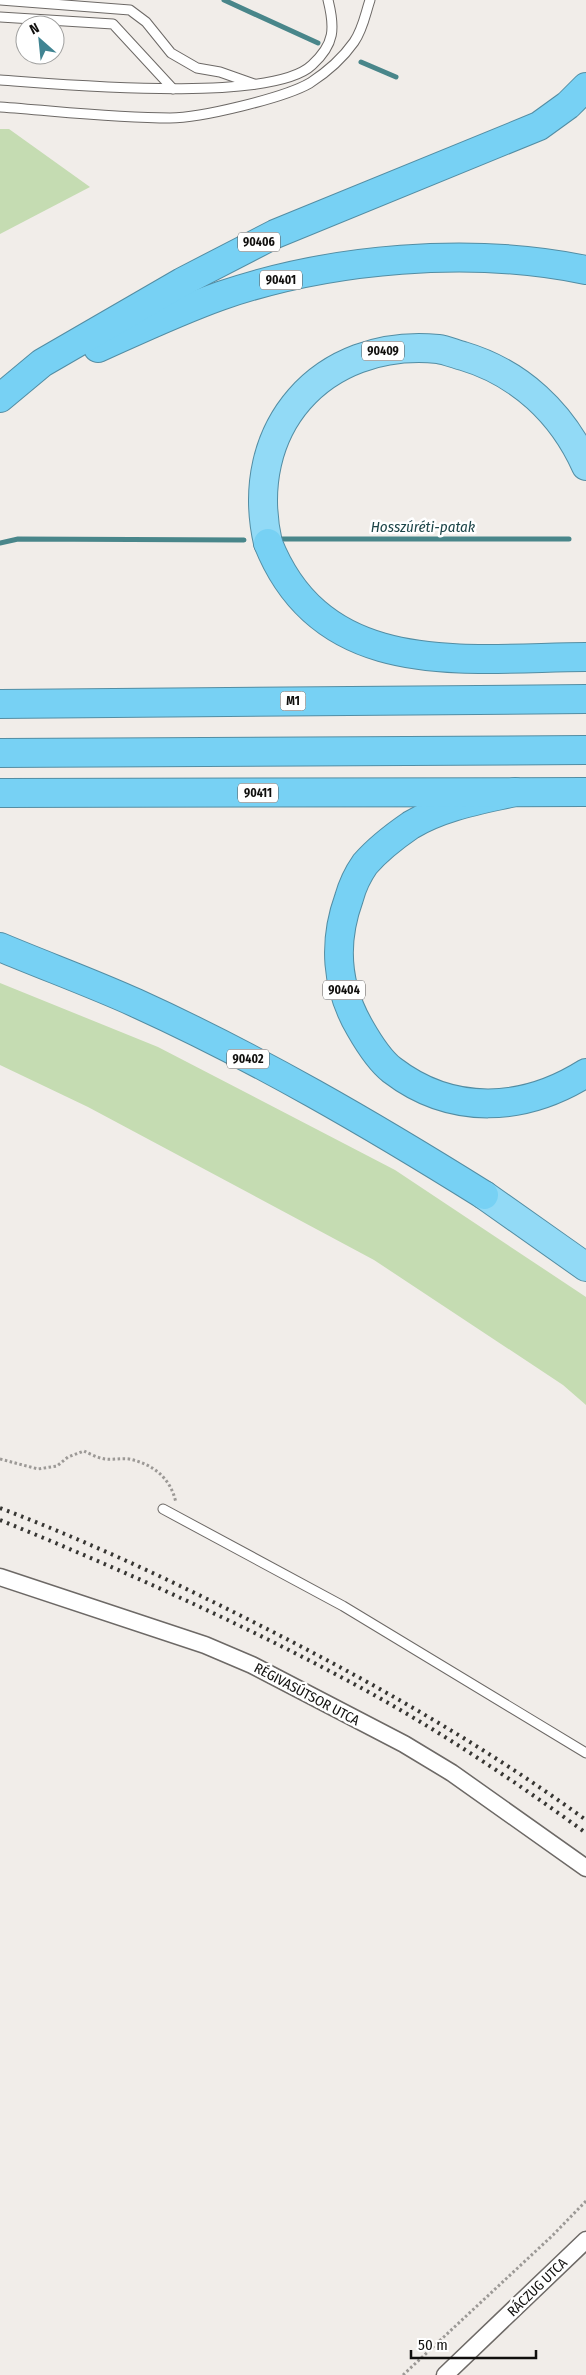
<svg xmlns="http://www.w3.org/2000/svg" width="586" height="2375" font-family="'Fira Sans Condensed',sans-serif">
<rect width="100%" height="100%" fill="#f1ede9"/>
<g fill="#c5dcb2">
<polygon points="0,129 9,129 90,187 0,234"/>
<polygon points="0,983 158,1047 395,1170 586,1297 586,1405 563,1385 374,1260 88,1107 0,1065"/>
</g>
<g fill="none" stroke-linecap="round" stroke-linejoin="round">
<g stroke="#49868a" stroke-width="5">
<polyline points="224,0 318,43"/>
<polyline points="361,62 396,77"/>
<polyline points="277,539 569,539"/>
<polyline points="0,543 18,539 244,540"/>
</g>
<defs>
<g id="service">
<polyline points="0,0 130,10 146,22 171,53 197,68 220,72 254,84"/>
<polyline points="0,17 113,24 173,89"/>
<path d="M0,80C60,84 271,104 312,65C335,44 335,28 328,0"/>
<path d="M0,107C56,111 114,118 170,118C200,118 284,98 310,83C327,72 342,59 354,42C363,29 365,15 370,0"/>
<polyline points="163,1509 343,1606 586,1753"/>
</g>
<g id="minor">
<polyline points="0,1577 205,1645 252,1665 404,1744 452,1773 586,1868"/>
<polyline points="445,2375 586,2240"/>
</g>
<g id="trunk">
<path d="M268,543C242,429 321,338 438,349C446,350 455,354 463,356C520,373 562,413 586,466"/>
<polyline points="484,1195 586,1267"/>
</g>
<g id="motorway">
<path d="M98,348C138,330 178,311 220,296C330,258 471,246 586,270"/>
<polyline points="0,398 42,363 182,282 275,234 539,126 568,105 586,87"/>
<path d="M268,543C323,681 464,658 586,657"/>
<polyline points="0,704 586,699"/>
<polyline points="0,753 586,750"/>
<path d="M515,792C480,800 443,806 411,825C395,836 378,849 365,864C358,874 352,887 349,898C333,942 336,987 360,1028C368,1042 379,1060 392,1070C452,1116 524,1112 586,1073"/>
<polyline points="0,793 586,792"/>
<path d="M0,947C45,966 92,983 136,1003C257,1058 372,1125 484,1195"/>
</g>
</defs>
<use href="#service" stroke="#6d6966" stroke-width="11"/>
<use href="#minor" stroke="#6d6966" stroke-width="19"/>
<use href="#trunk" stroke="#538da3" stroke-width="30"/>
<use href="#motorway" stroke="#538da3" stroke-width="30"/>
<g stroke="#9c9996" stroke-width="3" stroke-dasharray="2.5 2.5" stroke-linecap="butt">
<path d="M0,1459L38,1469L57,1466L68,1457L84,1451C90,1454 98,1458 105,1459C113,1460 121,1458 129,1459C153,1464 171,1478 176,1503"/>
<polyline points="403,2375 553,2235 586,2201"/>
</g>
<use href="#service" stroke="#fff" stroke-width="9"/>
<use href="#minor" stroke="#fff" stroke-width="16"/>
<use href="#trunk" stroke="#92daf6" stroke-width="28"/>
<use href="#motorway" stroke="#77d1f4" stroke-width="28"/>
<g stroke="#373633" stroke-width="4" stroke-dasharray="2.5 5" stroke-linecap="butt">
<path d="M0,1508C92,1543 181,1585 269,1630C379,1686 486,1747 586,1820"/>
<path d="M0,1520C120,1569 239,1622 354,1684C434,1727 512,1779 586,1833"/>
</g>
</g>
<g text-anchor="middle" stroke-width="5" stroke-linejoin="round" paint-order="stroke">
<g fill="#fff" stroke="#585756" stroke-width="1">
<rect x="238" y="232.5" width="42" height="19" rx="4"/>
<rect x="260" y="270.5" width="42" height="19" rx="4"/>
<rect x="362" y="341.5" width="42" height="19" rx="4"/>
<rect x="280.5" y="691.5" width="25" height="19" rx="4"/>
<rect x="238" y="783.5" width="40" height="19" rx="4"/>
<rect x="323" y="980.5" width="42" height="19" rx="4"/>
<rect x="227" y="1049.5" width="42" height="19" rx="4"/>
</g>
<g font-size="12" font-weight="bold" fill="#100f0d">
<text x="259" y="246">90406</text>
<text x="281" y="284">90401</text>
<text x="383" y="355">90409</text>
<text x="293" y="705">M1</text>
<text x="258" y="797">90411</text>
<text x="344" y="994">90404</text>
<text x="248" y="1063">90402</text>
</g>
<g font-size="14" fill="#100f0d" stroke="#fff">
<text transform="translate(307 1694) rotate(28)" y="5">RÉGIVASÚTSOR UTCA</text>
<text transform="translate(537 2287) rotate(-44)" y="5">RÁCZUG UTCA</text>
</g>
<g font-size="15" font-style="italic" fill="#1c4548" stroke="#fff">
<text x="423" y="532">Hosszúréti-patak</text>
</g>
</g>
<g transform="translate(40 40) rotate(333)"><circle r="24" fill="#ffffff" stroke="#9f9f9e"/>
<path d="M0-4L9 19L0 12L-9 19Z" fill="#408492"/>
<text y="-8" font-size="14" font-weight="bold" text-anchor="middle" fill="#100f0d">N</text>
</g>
<path d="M411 2350v8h125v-8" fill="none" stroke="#100f0d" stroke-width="2.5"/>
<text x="418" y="2350" font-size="15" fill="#100f0d" stroke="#ffffff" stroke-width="4" paint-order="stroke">50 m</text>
</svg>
